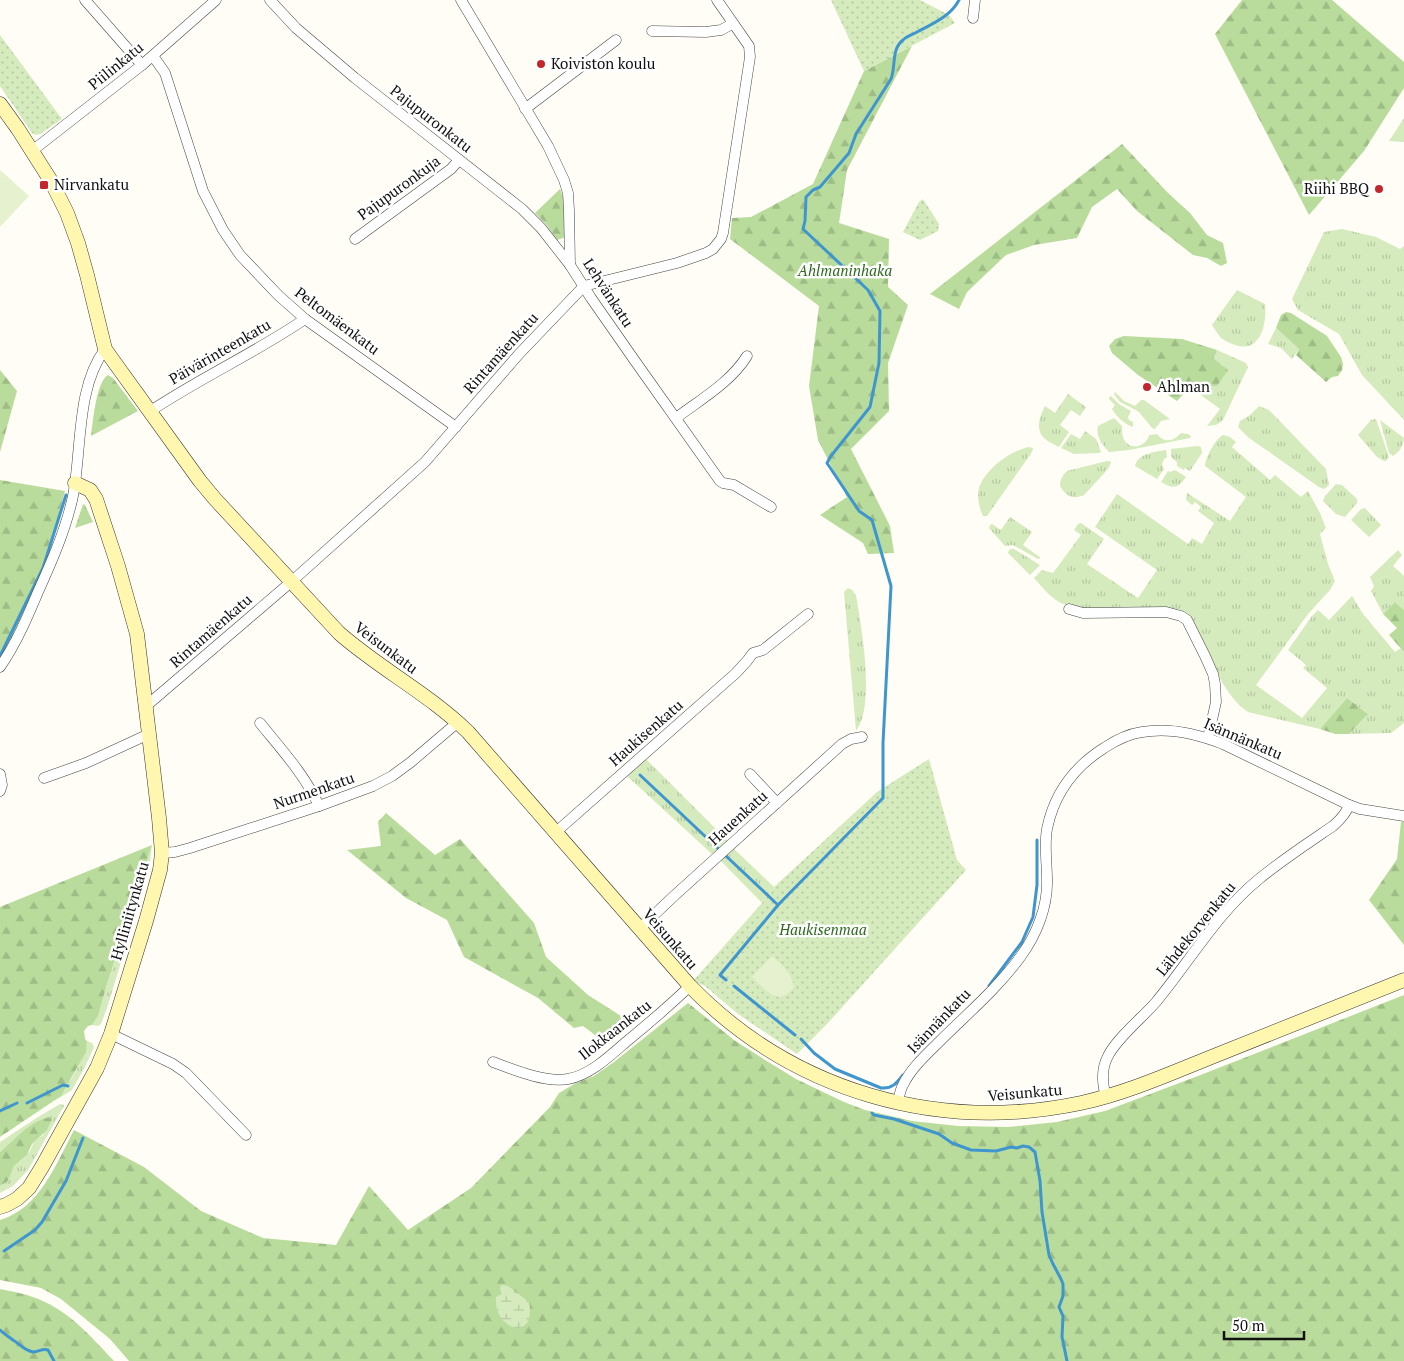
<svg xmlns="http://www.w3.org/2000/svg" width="1404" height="1361" font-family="'PT Serif',serif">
<defs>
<pattern id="grass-tufts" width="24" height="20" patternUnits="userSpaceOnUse" patternTransform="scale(1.25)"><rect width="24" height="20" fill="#d5ebbd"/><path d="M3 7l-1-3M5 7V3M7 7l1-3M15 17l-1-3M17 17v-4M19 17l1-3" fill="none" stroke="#b6c8a1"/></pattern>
<pattern id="forest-firs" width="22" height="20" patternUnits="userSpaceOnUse" patternTransform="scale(1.25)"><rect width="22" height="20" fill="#b9dc9c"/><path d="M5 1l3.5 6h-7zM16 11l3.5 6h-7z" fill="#9ebc85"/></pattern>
<pattern id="wetland-marsh" width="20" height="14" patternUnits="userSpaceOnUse" patternTransform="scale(1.25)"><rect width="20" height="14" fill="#d5ebbd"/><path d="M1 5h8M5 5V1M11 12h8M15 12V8" fill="none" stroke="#b6c8a1"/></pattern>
<pattern id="park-dots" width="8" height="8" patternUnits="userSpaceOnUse" patternTransform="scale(1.25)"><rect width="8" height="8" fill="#d5ebbd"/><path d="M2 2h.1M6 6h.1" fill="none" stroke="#b6c8a1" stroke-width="1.8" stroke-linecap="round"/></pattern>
</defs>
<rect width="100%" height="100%" fill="#fffdf5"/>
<g fill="url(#grass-tufts)">
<polygon points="1404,118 1404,142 1389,141"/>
<polygon points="1342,229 1376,237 1400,249 1404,246 1404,420 1362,375 1339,334 1298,310 1292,299 1324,232"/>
<path d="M1237,290L1265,304C1267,323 1261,354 1235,345C1230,343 1225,341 1221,338C1217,334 1215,329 1212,325Z"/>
<polygon points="1276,328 1299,349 1292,359 1281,348 1268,344"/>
<polygon points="1217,350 1246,363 1248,367 1223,420 1216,425 1207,426 1220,409 1190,387 1217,386 1213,357"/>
<path d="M1068,394L1086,407L1080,416L1071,410L1060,425L1069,432L1059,447C1054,444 1048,442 1044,438C1035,429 1040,416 1045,406L1055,413Z"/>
<polygon points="1259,406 1269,410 1326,469 1329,485 1324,489 1319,487 1249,438 1238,427 1240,421 1250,415"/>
<path d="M1114,418L1122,426C1122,433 1122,440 1129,445V450L1109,452C1103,445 1095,436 1098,426Z"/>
<polygon points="1376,419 1389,457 1386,461 1384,461 1377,457 1358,435 1371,420"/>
<path d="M1380,420L1404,438C1403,445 1400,452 1393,456L1389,453Z"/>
<polygon points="1085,431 1096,439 1101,452 1099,453 1074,454 1061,448 1071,434 1080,439"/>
<path d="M1223,435L1230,437L1236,442L1232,447L1270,480L1275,475L1301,497L1308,491L1320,513L1326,528L1320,534L1328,564L1335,581L1330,590L1308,614L1256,685L1302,718L1327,688L1303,668L1306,665L1288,650L1312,616L1318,610L1329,620L1352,596L1363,614L1395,652L1401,648L1404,652V723L1391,733L1349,734L1368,714L1347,698L1320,729L1248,712C1222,695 1207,650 1194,623C1192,618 1189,614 1184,611C1176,607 1163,609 1154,609C1128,609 1081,614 1059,602C1049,596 1041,586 1034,578L1042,570L1053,573L1081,535L1074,530L1078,524L1081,523L1104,539L1087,564L1138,598L1157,570L1095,527L1117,494L1188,544L1192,538L1202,544L1214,523L1198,511L1201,507L1195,502L1192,505L1186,500L1187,493L1230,521L1246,497L1205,466C1206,456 1215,440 1223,435Z"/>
<polygon points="1198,446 1201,447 1202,453 1190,471 1185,468 1184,470 1177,466 1177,462 1171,457 1171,449"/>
<path d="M1029,447L1033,448L1032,452L987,516H983C979,508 976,494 980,485C988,467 1010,451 1029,447Z"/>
<path d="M1166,450L1167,457L1164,459L1162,464L1164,469L1157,479L1135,466C1138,453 1155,452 1166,450Z"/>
<path d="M1107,461H1110L1111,463L1108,469L1084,495C1073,500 1066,496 1060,486C1060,480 1062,476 1067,471Z"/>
<path d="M1175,470L1186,477C1178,489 1173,489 1161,482L1168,471L1170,472Z"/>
<polygon points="1336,484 1342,485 1357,499 1357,503 1345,517 1336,514 1323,501 1325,496"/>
<polygon points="1365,508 1381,525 1369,537 1351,520 1361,509"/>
<polygon points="1010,517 1032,532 1023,545 1041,558 1038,559 1013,545 1005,546 989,528 990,525 992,524 1001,530"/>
<polygon points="1011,549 1014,549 1040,565 1030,575 1008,553 1009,550"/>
<polygon points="1398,550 1402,555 1393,566 1404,576 1404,610 1395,602 1383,614 1371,591 1374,586 1370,577"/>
<path d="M848,588L852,590L856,595C861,625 876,706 856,731L844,592Z"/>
<polygon points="646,759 728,841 713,855 627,776"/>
<polygon points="152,845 149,870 107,1008 101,1024 98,1026 92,1025 98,1016 107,984"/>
<polygon points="733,848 774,887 762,903 720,860"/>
<path d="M87,1041L92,1043L94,1047L85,1067L72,1090L56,1100C66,1092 87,1053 87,1041Z"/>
<polygon points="60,1104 64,1105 64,1106 28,1170 13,1186 0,1193 0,1186 8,1181 14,1166 25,1157 30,1151 34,1142 44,1134 34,1124 0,1152 0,1142 38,1117"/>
</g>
<g fill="url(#forest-firs)">
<polygon points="1242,0 1332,0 1404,62 1404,88 1364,151 1309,215 1215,34"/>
<polygon points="912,46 847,170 839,223 889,239 888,287 908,305 888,363 889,411 851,449 890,526 894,553 868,554 863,543 820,515 847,497 818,440 809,386 819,306 730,239 732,218 751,217 813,184 864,71"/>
<polygon points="1122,144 1168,193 1190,213 1207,235 1223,243 1227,263 1221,266 1207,258 1193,255 1137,211 1117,189 1092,207 1077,238 1034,245 1006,255 967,292 959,309 930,294"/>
<polygon points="560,189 564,199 566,237 557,240 546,224 535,213"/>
<polygon points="1286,312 1291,313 1327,336 1341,357 1343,364 1342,370 1338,376 1332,377 1326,382 1296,355 1299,349 1276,328 1281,315"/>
<polygon points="1124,336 1182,339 1217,350 1213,358 1228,370 1217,386 1190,387 1177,401 1138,375 1112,353 1109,346 1115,339"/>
<polygon points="0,370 17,391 0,452"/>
<path d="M108,375L113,378L138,411L91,436C93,422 96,382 108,375Z"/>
<polygon points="0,480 65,491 47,559 8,646 0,656"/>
<polygon points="83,504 85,505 93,522 75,528"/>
<polygon points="1395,602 1404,610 1404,652 1389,635 1397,628 1383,614"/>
<polygon points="1347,698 1368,714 1349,734 1335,734 1320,729"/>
<polygon points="386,813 435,855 460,839 534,923 546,957 588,995 632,1023 607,1044 583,1026 574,1028 538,998 464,957 447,920 406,898 347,850 381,846 378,822"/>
<polygon points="1401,822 1404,822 1404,945 1369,900 1397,859"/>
<polygon points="152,845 107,984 98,1016 92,1025 88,1026 84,1031 85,1039 87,1041 86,1052 61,1096 0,1137 0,907"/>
<path d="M1404,995V1361H129L110,1339L61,1299L41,1288L0,1280V1220C40,1208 56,1164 74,1130L144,1167L201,1211L263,1238L336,1245L369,1186L408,1230L471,1188L550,1107L559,1093L576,1083L594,1076L614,1062L688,1003L734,1040L765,1060L796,1079L844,1102L865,1110L912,1121L958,1126L1008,1127L1057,1122L1105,1111L1198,1076Z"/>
<path d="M51,1117L52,1119L47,1130L32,1144L27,1155L14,1166L8,1181L0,1186V1152C15,1140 30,1120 51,1117Z"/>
<path d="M0,1289C15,1292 31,1295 45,1302C73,1315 94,1340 114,1361H0Z"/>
</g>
<path fill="url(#wetland-marsh)" d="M501,1285L508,1286L529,1302C537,1343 493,1330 496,1297L502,1294L500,1289Z"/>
<g fill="url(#park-dots)">
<polygon points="831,0 920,0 949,15 955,23 864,71"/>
<polygon points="0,35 62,119 40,134 36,135 32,133 0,86"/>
<polygon points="923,199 939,224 938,231 920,240 903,232 919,202"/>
<polygon points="929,759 957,860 966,870 827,1024 797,1054 738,1014 705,986 693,981 762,903 774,887 877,792"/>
</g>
<g fill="#d5ebbd">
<polygon points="1115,392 1124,401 1135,406 1141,400 1144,400 1170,419 1161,421 1155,429 1152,428 1139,412 1132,408 1120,402 1114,394"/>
<path d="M1110,396L1112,397L1119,404L1131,411L1128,417L1129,420L1133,422V427C1124,424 1117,417 1112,409L1115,405L1109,399Z"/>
<path d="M1181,433L1188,434L1191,436L1190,438L1129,450V445C1137,449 1147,444 1149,435L1157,434C1164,444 1174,441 1181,433Z"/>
</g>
<g fill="#e6f2cf">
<polygon points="0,170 29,196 0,227"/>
<path d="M772,956C783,966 791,972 794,987C778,1008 766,990 752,977Z"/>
</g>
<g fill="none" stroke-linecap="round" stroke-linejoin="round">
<g stroke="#3f96cf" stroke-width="3">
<polyline points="0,656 43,568 66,495"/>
<polyline points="640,775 778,905"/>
<path d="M726,980L720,975L778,905L883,798V743L891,586L872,520L859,511L827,463L831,456L870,407L879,363L880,311L868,290L803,229L805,221L806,197L813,190L820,187L849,153L856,134L891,79C896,67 891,49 903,40C907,36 912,35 917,32C932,24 951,16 959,0"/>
<polyline points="734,986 795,1035"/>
<polyline points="989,986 1022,942 1033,917 1037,885 1037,840"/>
<path d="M801,1039L814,1053L835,1069L881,1088C892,1089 897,1083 903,1075"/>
<polyline points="27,1103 63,1085 68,1086"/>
<polyline points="0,1111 17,1103"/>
<polyline points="872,1113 874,1115 894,1119 939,1134 952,1143 971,1150 996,1151 1011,1147 1017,1148 1023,1146 1029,1147 1035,1152 1040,1181 1042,1212 1049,1255 1053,1264 1061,1279 1063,1284 1063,1296 1059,1307 1063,1316 1062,1337 1067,1361"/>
<polyline points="4,1251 35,1230 42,1222 66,1181 83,1138"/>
<path d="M0,1330C4,1334 8,1336 13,1340C20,1344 23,1350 33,1352C39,1352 42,1348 48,1350L54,1361"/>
</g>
<defs>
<g id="street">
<polyline points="85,0 142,65"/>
<polyline points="270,0 296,28 355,78 522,209 541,228 570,265"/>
<polyline points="461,0 548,146 564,180 568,193 569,210 570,265 591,298 635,361 720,481 723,483 734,485 771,507"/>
<polyline points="973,18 975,0"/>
<polyline points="652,31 706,32 721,30 732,24"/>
<polyline points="153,56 165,73 203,191 223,230 240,255 278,295 305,319 456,427"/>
<polyline points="525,109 616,40"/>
<polyline points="32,151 142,65 216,0"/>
<polyline points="355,239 451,169 459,160"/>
<path d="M149,412C200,378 255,353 305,319"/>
<path d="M676,418C700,400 731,382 747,356"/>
<polyline points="1069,609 1083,613 1166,612 1181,616 1187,620 1205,656 1213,674 1215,684 1216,702 1208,738"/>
<path d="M0,667C16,644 27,618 38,592C52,561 66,529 73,496C82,449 76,388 105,349"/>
<polyline points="145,707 291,582 425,462 519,354 584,286 677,263 706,253 713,249 721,239 723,233 750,57 749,46 717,0"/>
<path d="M260,723C281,749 305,775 319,806"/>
<polyline points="0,774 2,785 0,791"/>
<polyline points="750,774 777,803"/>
<polyline points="44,778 86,763 149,734"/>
<polyline points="556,832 736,673 747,661 753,653 763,650 808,614"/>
<polyline points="162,853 175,852 190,848 319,806 373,786 392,776 411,762 458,722"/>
<polyline points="639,929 674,896 842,744 851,739 862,737"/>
<polyline points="111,1034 173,1064 186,1073 246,1135"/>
<path d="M493,1062C514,1070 546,1083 568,1079C590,1075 610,1056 626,1042C648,1024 669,1006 690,986"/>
<path d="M1106,1097C1102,1083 1101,1069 1108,1056C1117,1038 1142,1018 1156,1002C1190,961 1217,913 1259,879C1282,860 1308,843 1333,826C1340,820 1346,814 1349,805"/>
<path d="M898,1103C899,1097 900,1090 903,1085C911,1068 927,1054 940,1041C967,1014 998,988 1021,956C1037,934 1048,906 1047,879C1047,863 1044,845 1047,829C1054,794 1074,767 1104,748C1116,740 1128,734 1142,732C1170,727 1198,734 1223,744L1349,805L1360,809L1404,816"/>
</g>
<g id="secondary">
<path d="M0,104L18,129L51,181L67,213L78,243L87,275L105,349L112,359L200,481L215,499L339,633C380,669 429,694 468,732L690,986C793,1092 938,1133 1081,1103C1126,1093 1167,1075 1209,1058C1274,1032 1339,1006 1404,980"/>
<polyline points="0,1207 6,1205 17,1199 29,1188 42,1167 97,1068 111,1034 146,921 160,870 162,853 159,818 137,634 118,566 96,499 90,490 75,483"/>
</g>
</defs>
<use href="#street" stroke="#444" stroke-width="11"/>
<use href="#secondary" stroke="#333" stroke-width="15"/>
<use href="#street" stroke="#fff" stroke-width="10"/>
<use href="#secondary" stroke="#fff6b0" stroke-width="14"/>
</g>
<g fill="#c4262e" stroke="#fff" stroke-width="2">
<circle cx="541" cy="64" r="5"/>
<rect x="39" y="180" width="10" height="10" rx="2.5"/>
<circle cx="1379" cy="189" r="5"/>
<circle cx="1147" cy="387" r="5"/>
</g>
<g text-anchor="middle" stroke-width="5" stroke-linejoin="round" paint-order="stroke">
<g font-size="15" fill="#111" stroke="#fff" text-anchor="start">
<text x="551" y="69">Koiviston koulu</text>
<text x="54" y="190">Nirvankatu</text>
<text x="1369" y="194" text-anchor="end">Riihi BBQ</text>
<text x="1157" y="392">Ahlman</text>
</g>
<g font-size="15" fill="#111" stroke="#fff">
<text transform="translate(116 66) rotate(-39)" y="5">Piilinkatu</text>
<text transform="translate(431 119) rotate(38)" y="5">Pajupuronkatu</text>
<text transform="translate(399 188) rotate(-36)" y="5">Pajupuronkuja</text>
<text transform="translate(608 293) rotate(57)" y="5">Lehvänkatu</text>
<text transform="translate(337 321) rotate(37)" y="5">Peltomäenkatu</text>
<text transform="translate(220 352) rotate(-30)" y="5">Päivärinteenkatu</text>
<text transform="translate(501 353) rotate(-48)" y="5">Rintamäenkatu</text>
<text transform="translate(211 631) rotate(-41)" y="5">Rintamäenkatu</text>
<text transform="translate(386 648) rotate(37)" y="5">Veisunkatu</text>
<text transform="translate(646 733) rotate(-41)" y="5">Haukisenkatu</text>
<text transform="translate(1243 739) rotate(23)" y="5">Isännänkatu</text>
<text transform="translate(314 791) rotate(-19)" y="5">Nurmenkatu</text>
<text transform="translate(738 818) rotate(-42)" y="5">Hauenkatu</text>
<text transform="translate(130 911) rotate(-74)" y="5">Hylliniitynkatu</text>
<text transform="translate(1196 929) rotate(-51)" y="5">Lähdekorvenkatu</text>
<text transform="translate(670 939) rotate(49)" y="5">Veisunkatu</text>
<text transform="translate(939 1021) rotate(-46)" y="5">Isännänkatu</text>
<text transform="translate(615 1030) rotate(-38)" y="5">Ilokkaankatu</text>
<text transform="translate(1025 1093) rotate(-5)" y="5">Veisunkatu</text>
</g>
<g font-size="15" font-style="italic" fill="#2f6b1f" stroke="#fff">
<text x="845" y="276">Ahlmaninhaka</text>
<text x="823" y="935">Haukisenmaa</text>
</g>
</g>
<path d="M1224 1331v8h80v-8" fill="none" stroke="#111111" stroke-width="2.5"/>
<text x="1232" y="1331" font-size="15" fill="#111111" stroke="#ffffff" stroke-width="4" paint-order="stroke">50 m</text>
</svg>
